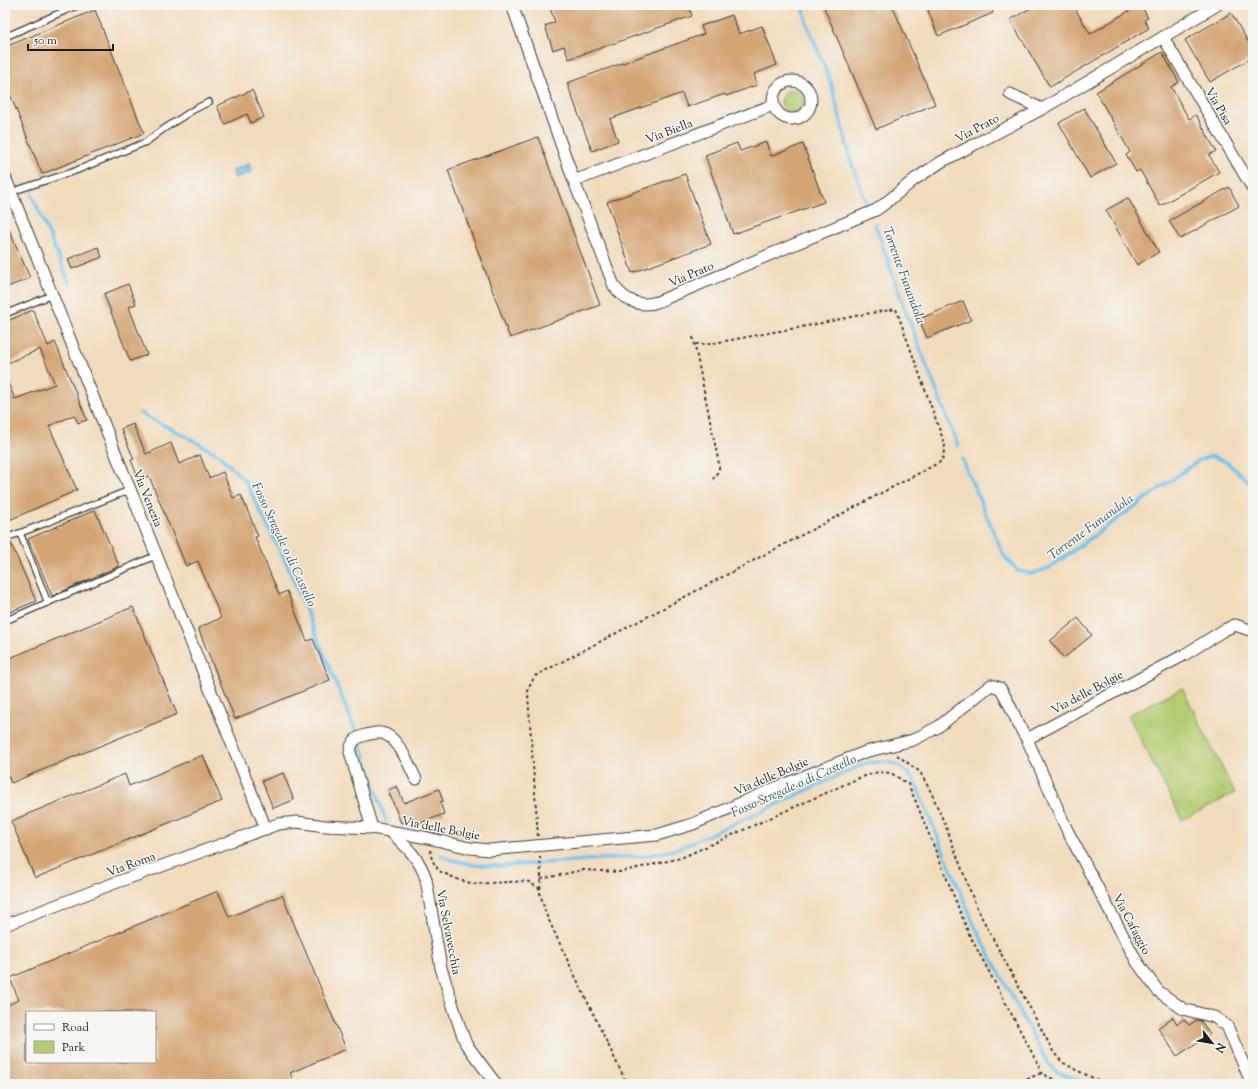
<svg xmlns="http://www.w3.org/2000/svg" width="1258" height="1089" font-family="'Sorts Mill Goudy',serif">
<rect width="100%" height="100%" fill="#f6f6f2"/>
<filter id="ink" filterUnits="userSpaceOnUse"><feTurbulence type="fractalNoise" baseFrequency=".025" numOctaves="2"/><feDisplacementMap in="SourceGraphic" scale="8" xChannelSelector="R" yChannelSelector="G"/><feConvolveMatrix kernelMatrix="1 2 1 2 8 2 1 2 1" color-interpolation-filters="sRGB"/></filter>
<filter id="wash" filterUnits="userSpaceOnUse"><feTurbulence type="fractalNoise" baseFrequency=".012" numOctaves="4" result="noise"/><feDisplacementMap in="SourceGraphic" scale="16" xChannelSelector="R" yChannelSelector="G"/><feGaussianBlur stdDeviation="0.9" result="paint"/><feColorMatrix in="noise" values="0 0 0 0 0 0 0 0 0 0 0 0 0 0 0 0 0 1.4 0 .05"/><feComposite in="paint" operator="in"/></filter>
<g filter="url(#wash)">
<rect width="100%" height="100%" fill="#f1dcbe"/>
<g fill="#b3cc71" stroke="#687446">
<circle cx="792" cy="101" r="11"/>
<polygon points="1182,688 1235,793 1182,820 1128,715"/>
</g>
<polygon fill="#6fc2eb" stroke="#466f84" points="249,164 252,172 235,178 232,170"/>
<g fill="none" stroke-linecap="round" stroke-linejoin="round">
<g stroke="#6fc2eb" stroke-width="3.5">
<polyline points="803,5 806,21 831,83 852,164 867,204"/>
<polyline points="32,195 70,284"/>
<polyline points="875,224 905,310 958,446"/>
<polyline points="140,413 149,418 180,433 219,455 245,481 288,567 356,732"/>
<polyline points="962,459 1004,556 1018,571 1031,574 1049,568 1198,461 1210,456 1225,461 1253,485"/>
<polyline points="360,742 386,821"/>
<path d="M441,855L449,859L474,865L503,866L644,856L674,850L747,818L866,763C890,760 898,761 914,780L975,927L1047,1062L1056,1071L1089,1084"/>
</g>
</g>
<g id="blocks">
<g fill="#d4a575" fill-rule="evenodd">
<polygon points="559,5 689,5 692,16 569,59 564,46 553,50 545,26 555,22 550,8"/>
<polygon points="823,5 892,5 935,104 876,129"/>
<polygon points="926,5 990,5 993,13 938,36"/>
<polygon points="1036,5 1073,5 1090,34 1139,5 1141,5 1148,18 1144,20 1149,28 1050,87 1010,20"/>
<polygon points="95,10 144,133 42,174 5,82 5,47"/>
<polygon points="1231,13 1253,50 1253,57 1210,82 1185,40"/>
<polygon points="732,15 739,34 762,26 777,65 754,74 757,85 726,96 725,94 687,107 682,93 610,119 618,141 592,151 567,83 704,34 701,26"/>
<polygon points="1162,52 1179,82 1171,87 1189,119 1196,115 1216,151 1209,155 1219,172 1160,206 1140,170 1136,172 1126,155 1130,152 1096,92"/>
<polygon points="252,90 264,117 251,123 247,114 225,124 217,106"/>
<polygon points="1084,108 1116,163 1090,178 1059,123"/>
<polygon points="538,137 600,305 510,338 448,170"/>
<polygon points="766,142 771,156 803,144 824,202 733,234 705,155 737,143 740,151"/>
<polygon points="685,174 711,244 632,273 607,202"/>
<polygon points="1229,187 1239,206 1180,239 1169,221"/>
<polygon points="1128,198 1159,252 1137,265 1106,210"/>
<polygon points="5,220 30,278 5,288"/>
<polygon points="98,247 102,257 72,269 68,259"/>
<polygon points="128,284 136,304 129,307 147,355 130,361 104,294"/>
<polygon points="963,301 971,320 927,338 919,319"/>
<polygon points="33,310 48,346 55,342 87,420 78,423 74,415 49,426 77,490 5,522 5,376 15,399 55,384 40,349 5,364 5,322"/>
<polygon points="133,424 146,454 171,443 179,464 200,455 209,478 223,472 233,498 241,495 258,536 255,537 279,595 287,591 307,641 313,639 330,680 235,719 198,628 221,618 198,561 186,566 149,476 139,480 131,460 134,459 121,429"/>
<polygon points="95,510 119,566 52,596 28,539"/>
<polygon points="10,541 36,601 5,614 5,542"/>
<polygon points="133,607 177,714 11,783 5,768 5,660"/>
<polygon points="1078,618 1092,635 1064,658 1050,641"/>
<polygon points="203,755 222,801 35,878 11,821 125,774 129,786"/>
<polygon points="283,773 294,800 273,808 262,781"/>
<polygon points="397,786 404,803 439,789 443,801 440,802 444,814 413,826 411,819 401,823 388,790"/>
<path d="M218,891L229,917L282,895L346,1049L290,1073L295,1084H5V1006L19,1000L10,978ZM27,1012H155V1062H27Z"/>
<polygon points="1173,1017 1177,1024 1184,1019 1189,1025 1197,1020 1201,1021 1210,1034 1177,1056 1158,1028"/>
</g>
</g>
</g>
<g filter="url(#ink)">
<use href="#blocks" fill-opacity="0" stroke="#3c3934" stroke-width="1"/>
<g fill="none" stroke-linecap="round" stroke-linejoin="round">
<defs>
<g id="lane">
<polyline points="5,37 78,5"/>
<polyline points="11,192 75,171 146,142 162,130 193,110 209,102"/>
<polyline points="5,314 52,295"/>
<polyline points="20,533 130,490"/>
<polyline points="5,538 20,533 48,603"/>
<polyline points="5,621 157,555"/>
</g>
<g id="street">
<path d="M512,5L574,181L614,286C624,300 640,308 657,302L876,210L883,205L915,179L941,162L1042,109"/>
<polyline points="1163,37 1253,189"/>
<circle cx="792" cy="100" r="19"/>
<polyline points="1010,94 1042,109 1217,5"/>
<polyline points="5,177 266,829"/>
<polyline points="574,181 773,105"/>
<polyline points="1027,739 1184,655 1224,630 1235,625 1253,631"/>
<path d="M372,828L350,752C351,742 356,737 366,735C370,734 376,732 381,733C398,735 409,766 416,779"/>
<path d="M391,832C406,846 420,859 426,879L441,968L460,1028L466,1044L496,1084"/>
<path d="M5,925L112,884L278,824L297,822L325,826L372,828L428,838L470,848L489,850L657,835L693,824L780,786L865,752L913,740L938,727L991,685L1000,688C1011,704 1016,723 1027,739L1067,830L1137,962L1158,991L1183,1009L1214,1017L1227,1026L1252,1084"/>
</g>
</defs>
<use href="#lane" stroke="#3c3934" stroke-width="8"/>
<use href="#street" stroke="#3c3934" stroke-width="13"/>
<g stroke="#3c3934" stroke-width="2" stroke-dasharray="3 3" stroke-linecap="butt">
<polyline points="693,337 719,464 719,470 713,479"/>
<polyline points="897,755 920,772 931,792 946,827 974,901 982,918 1054,1053 1062,1062 1076,1070 1106,1084"/>
<polyline points="538,836 528,695 528,689 535,676 942,461 943,457 945,445 896,309 865,314 812,325 709,344 695,344"/>
<polyline points="430,850 432,860 439,871 459,880 474,884 527,881 540,889"/>
<polyline points="540,856 541,875 540,893 546,914 565,955 627,1084"/>
<polyline points="541,879 583,870 620,872 681,858 859,778 878,772 891,773 908,784 916,802 969,934 1039,1066 1041,1073 1063,1084"/>
<polyline points="1016,1084 1041,1073"/>
</g>
<use href="#lane" stroke="#fff" stroke-width="5.5"/>
<use href="#street" stroke="#fff" stroke-width="11"/>
</g>
</g>
<g text-anchor="middle" stroke-width="3" stroke-linejoin="round" paint-order="stroke">
<g font-size="12" fill="#1c1c1c" stroke="#f6f6f2">
<text transform="translate(1219 106) rotate(60)" y="4">Via Pisa</text>
<text transform="translate(977 128) rotate(-28)" y="4">Via Prato</text>
<text transform="translate(669 131) rotate(-21)" y="4">Via Biella</text>
<text transform="translate(691 274) rotate(-23)" y="4">Via Prato</text>
<text transform="translate(148 498) rotate(68)" y="4">Via Venezia</text>
<text transform="translate(1087 692) rotate(-28)" y="4">Via delle Bolgie</text>
<text transform="translate(771 776) rotate(-23)" y="4">Via delle Bolgie</text>
<text transform="translate(441 828) rotate(11)" y="4">Via delle Bolgie</text>
<text transform="translate(131 864) rotate(-20)" y="4">Via Roma</text>
<text transform="translate(1132 924) rotate(62)" y="4">Via Cafaggio</text>
<text transform="translate(449 932) rotate(79)" y="4">Via Selvavecchia</text>
</g>
<g font-size="13" font-style="italic" fill="#395664" stroke="#f6f6f2">
<text transform="translate(905 275) rotate(70)" y="5">Torrente Funandola</text>
<text transform="translate(1090 526) rotate(-36)" y="5">Torrente Funandola</text>
<text transform="translate(285 544) rotate(65)" y="5">Fosso Stregale o di Castello</text>
<text transform="translate(793 785) rotate(-24)" y="5">Fosso Stregale o di Castello</text>
</g>
</g>
<rect width="1258" height="1089" fill="none" stroke="#f6f6f2" stroke-width="20"/>
<rect x="26" y="1011" width="130" height="52" fill="#f6f6f2" stroke="#9f9f9c"/>
<rect x="34" y="1024" width="20" height="6" fill="#ffffff" stroke="#9f9f9c"/>
<text x="62" y="1031" font-size="12" fill="#1c1c1c">Road</text>
<rect x="34" y="1041" width="20" height="12" fill="#b3cc71" stroke="#9f9f9c"/>
<text x="62" y="1051" font-size="12" fill="#1c1c1c">Park</text>
<g transform="translate(1212 1043) rotate(121)" stroke="#f6f6f2" stroke-width="3" paint-order="stroke">
<path d="M0-3L7 15L0 10L-7 15Z" fill="#1c1c1c"/>
<text y="-6" font-size="11" font-weight="bold" text-anchor="middle" fill="#1c1c1c">N</text>
</g>
<path d="M28 44v6h85v-6" fill="none" stroke="#1c1c1c" stroke-width="2"/>
<text x="34" y="44" font-size="12" fill="#1c1c1c" stroke="#f6f6f2" stroke-width="3" paint-order="stroke">50 m</text>
</svg>
